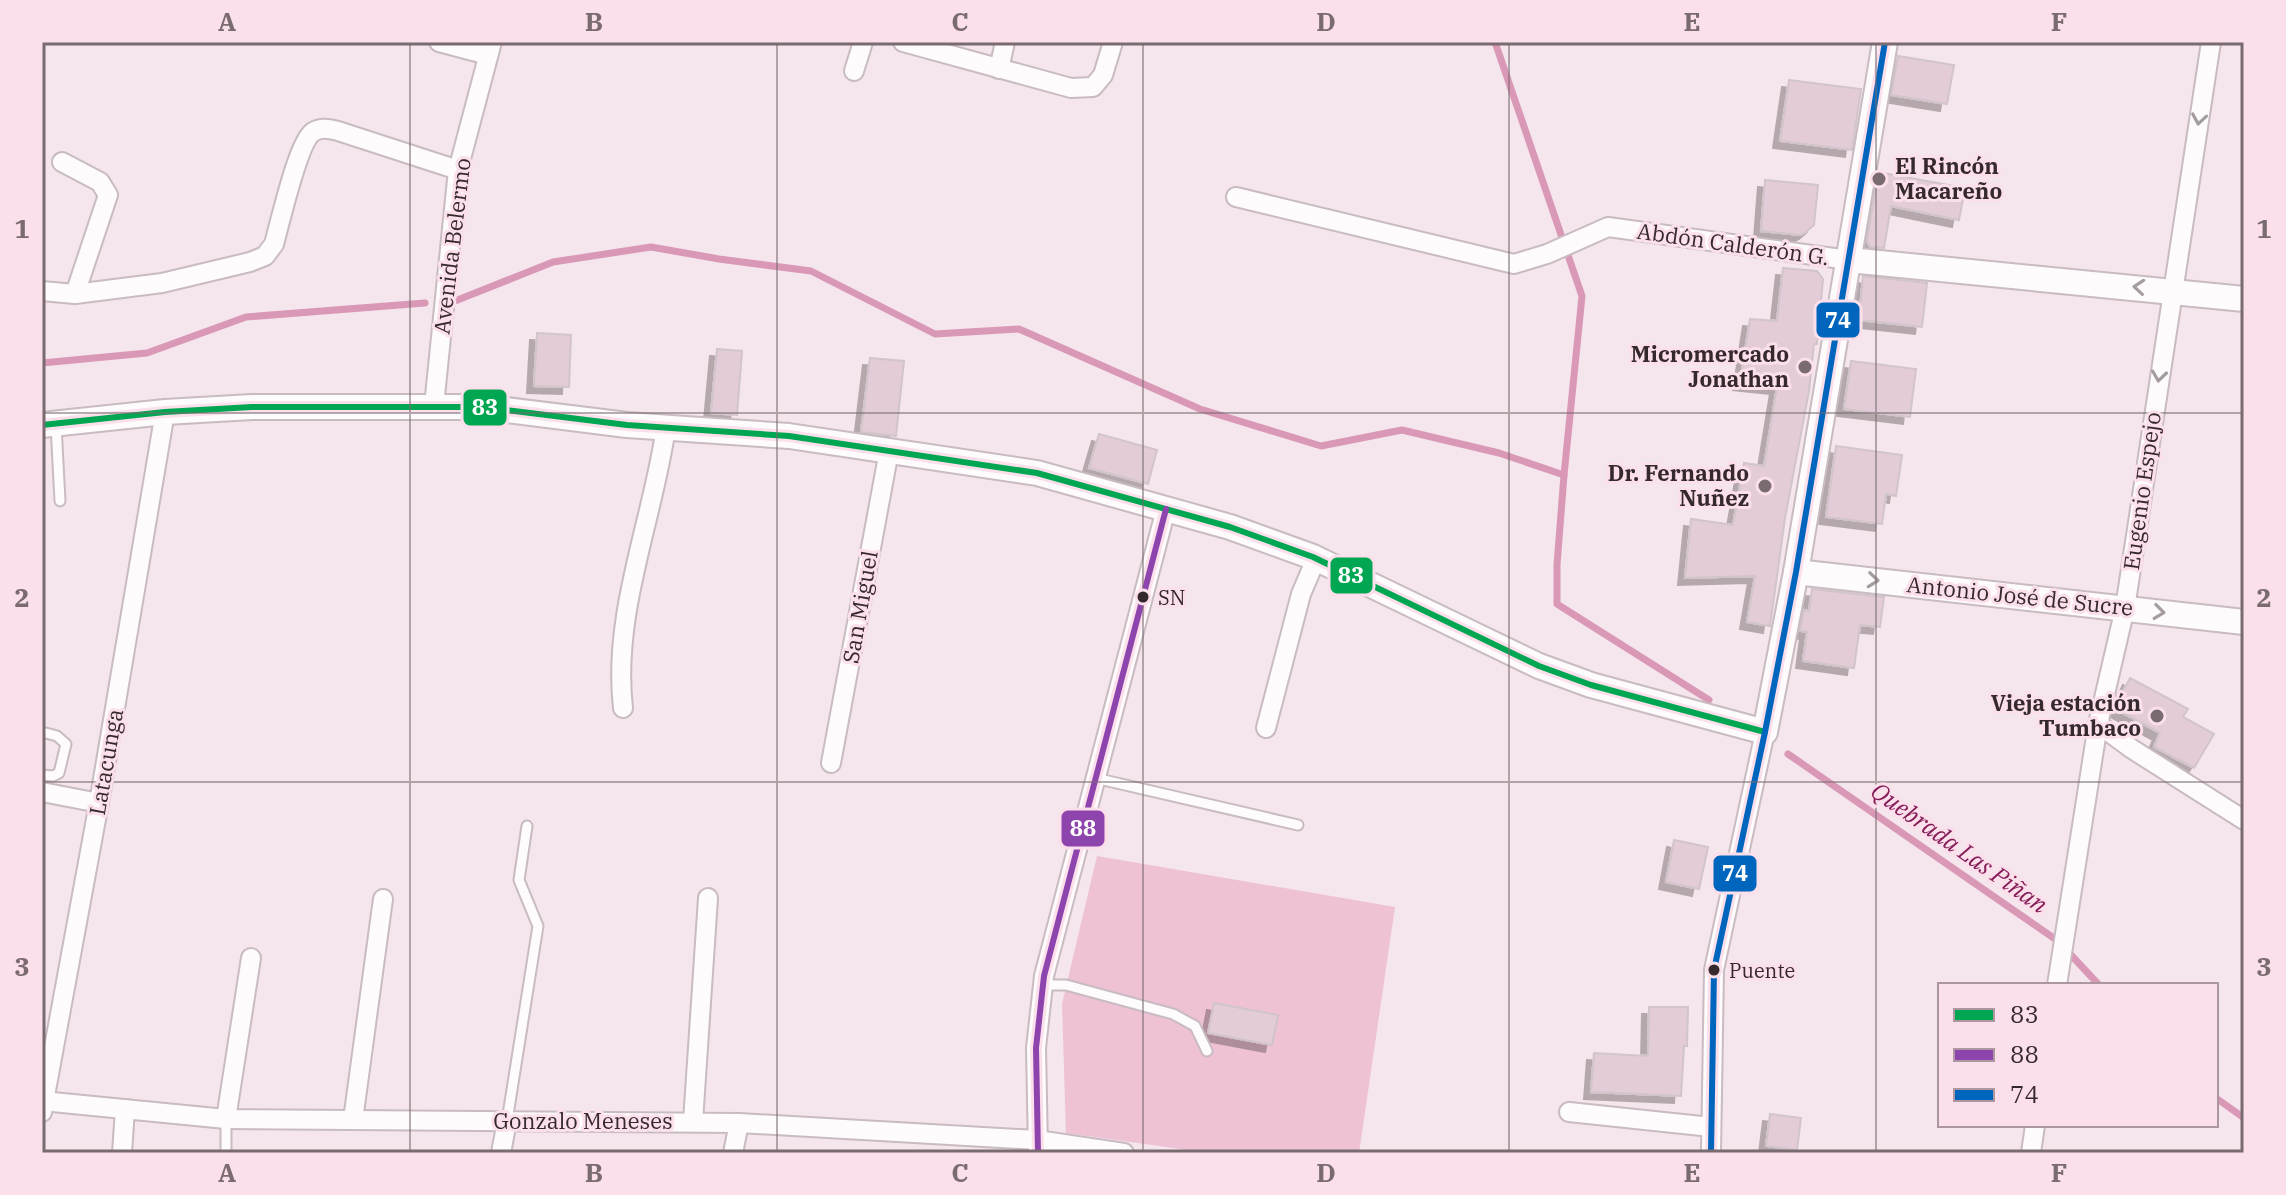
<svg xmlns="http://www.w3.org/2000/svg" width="2286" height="1195" font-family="'IBM Plex Serif',serif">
<defs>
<filter id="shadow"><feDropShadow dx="-7" dy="7" stdDeviation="0" flood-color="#0004"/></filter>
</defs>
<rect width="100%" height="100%" fill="#f5e5ec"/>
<polygon fill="#eec1d5" points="1097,856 1395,907 1359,1153 1209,1153 1066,1133 1062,1004"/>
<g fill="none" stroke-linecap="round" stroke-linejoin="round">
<g stroke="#da98b7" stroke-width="7">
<polyline points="1495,42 1582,296 1564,475"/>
<polyline points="455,301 553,262 651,247 719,259 811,271 935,334 1019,329 1200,409 1321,446 1402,430 1499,453 1564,475 1557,565 1557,604 1709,700"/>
<polyline points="42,363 147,353 246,317 425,303"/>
<polyline points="1788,754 2058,941 2099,985"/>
<polyline points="2216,1098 2244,1118"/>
</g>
</g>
<g fill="#e3ccd7" stroke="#d1c4ca" stroke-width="2" filter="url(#shadow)">
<polygon points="1898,56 1954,65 1947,104 1891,95"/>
<polygon points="1789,80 1861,89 1852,150 1780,141"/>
<polygon points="1878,172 1965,188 1959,220 1891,206 1884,248 1870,247 1867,241"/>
<polygon points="1765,180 1818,185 1814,225 1806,232 1800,235 1761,231"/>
<polygon points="1783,268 1817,271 1823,279 1817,344 1814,344 1809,391 1785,518 1770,626 1747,622 1755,576 1685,578 1691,519 1733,525 1744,463 1764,466 1777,387 1740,383 1750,319 1777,321"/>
<polygon points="1863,276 1927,283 1922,327 1859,320"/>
<polygon points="537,333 571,335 569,387 534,386"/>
<polygon points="717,349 742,351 737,415 711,413"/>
<polygon points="870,358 904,361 896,436 861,432"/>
<polygon points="1851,361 1916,369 1910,417 1844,409"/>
<polygon points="1099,434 1157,450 1148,484 1089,468"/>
<polygon points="1836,446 1902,455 1896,496 1886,494 1882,524 1826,517"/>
<polygon points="1812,589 1884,597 1880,627 1860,625 1854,668 1803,661 1807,632 1800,631 1804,610 1809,611"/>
<polygon points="2130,678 2188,709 2183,717 2214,734 2194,768 2154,747 2160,733 2114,708"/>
<polygon points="1674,840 1708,847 1699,889 1666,882"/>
<polygon points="1214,1003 1278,1015 1272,1045 1208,1033"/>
<polygon points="1649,1007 1688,1007 1687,1046 1684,1046 1681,1096 1591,1092 1594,1053 1648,1056"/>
<polygon points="1770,1114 1801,1118 1797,1150 1766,1146"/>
</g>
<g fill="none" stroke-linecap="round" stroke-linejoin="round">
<defs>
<g id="service">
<polyline points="56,425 60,501"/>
<polyline points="42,732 57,736 66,744 59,773 53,776 42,775"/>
<polyline points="1095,778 1298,825"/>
<polyline points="1043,985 1066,985 1173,1014 1195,1026 1207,1051"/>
<polyline points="507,1121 538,926 519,880 527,826"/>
<polyline points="226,1153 226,1119"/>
</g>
<g id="minor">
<polyline points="439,42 488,55"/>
<polyline points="903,42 1071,88 1093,87 1103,75 1113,42"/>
<polyline points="999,69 1005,42"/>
<polyline points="854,71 863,42"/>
<polyline points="62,162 100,182 108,195 75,294"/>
<polyline points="1236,197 1514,264 1547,254 1608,227 1849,260"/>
<path d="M42,291L75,294L162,283L250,262L265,256L274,244C280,223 298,142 313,132C321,127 329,129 338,131L458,170"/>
<polyline points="434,406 458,170 492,42"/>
<path d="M623,708C612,613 653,520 666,427"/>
<polyline points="2098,724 2132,749 2244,820"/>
<polyline points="1266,728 1301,594 1316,559"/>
<polyline points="831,763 889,451"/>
<polyline points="42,792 99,803"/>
<polyline points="2057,985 2098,724 2125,608 2211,42"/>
<polyline points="42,1101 226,1119 739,1123 1037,1140 1124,1153"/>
<polyline points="42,1112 99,803 165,412"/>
<polyline points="1569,1112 1711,1127"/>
<polyline points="226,1119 251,958"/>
<polyline points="353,1120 383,899"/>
<polyline points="693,1122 708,898"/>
<polyline points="1038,1150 1036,1048 1044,976 1166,509"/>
<polyline points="122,1153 125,1109"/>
<polyline points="501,1153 507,1121"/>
<polyline points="733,1153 739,1123"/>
<polyline points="1711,1153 1714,970 1765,732"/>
<polyline points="2031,1153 2035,1125"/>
</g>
<g id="tertiary">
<polyline points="1849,260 2244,299"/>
<polyline points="42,425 165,412 252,407 482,407 627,425 789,436 1037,473 1230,527 1313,557 1539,666 1591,685 1765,732 1796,572 1885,42"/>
<polyline points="1796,572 2244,622"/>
</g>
</defs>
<use href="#service" stroke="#c8bbc1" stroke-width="13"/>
<use href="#minor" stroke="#c8bbc1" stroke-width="22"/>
<use href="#tertiary" stroke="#c8bbc1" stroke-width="28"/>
<use href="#service" stroke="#fefbfc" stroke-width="9"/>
<use href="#minor" stroke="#fefbfc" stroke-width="18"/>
<use href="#tertiary" stroke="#fefbfc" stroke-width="24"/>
<defs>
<polyline id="bus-1" points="42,425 165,412 252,407 482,407 627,425 789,436 1037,473 1230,527 1313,557 1539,666 1591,685 1765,732"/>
<polyline id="bus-2" points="1038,1153 1036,1048 1044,976 1166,509"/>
<polyline id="bus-3" points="1711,1153 1714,970 1765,732 1796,572 1885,42"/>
</defs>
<use href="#bus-1" stroke="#fbdfeb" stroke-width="12"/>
<use href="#bus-2" stroke="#fbdfeb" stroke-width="12"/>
<use href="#bus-3" stroke="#fbdfeb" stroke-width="12"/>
<use href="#bus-1" stroke="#00a651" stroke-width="6"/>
<use href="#bus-2" stroke="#8e44ad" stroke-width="6"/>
<use href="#bus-3" stroke="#0065bd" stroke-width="6"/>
</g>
<defs><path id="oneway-chevron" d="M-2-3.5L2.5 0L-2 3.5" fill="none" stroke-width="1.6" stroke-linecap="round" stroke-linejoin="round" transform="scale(2)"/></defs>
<g stroke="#a49c9f">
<use href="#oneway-chevron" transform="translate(2199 119) rotate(99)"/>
<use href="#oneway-chevron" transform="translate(2139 287) rotate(-175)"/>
<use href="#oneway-chevron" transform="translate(2159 376) rotate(98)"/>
<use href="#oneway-chevron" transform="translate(1873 580) rotate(6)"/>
<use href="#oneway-chevron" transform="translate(2159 612) rotate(7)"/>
</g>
<path fill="none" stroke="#796b70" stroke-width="2" stroke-opacity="0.55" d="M410,42V1153M777,42V1153M1143,42V1153M1509,42V1153M1876,42V1153M42,413H2244M42,782H2244"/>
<g fill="#796b70" stroke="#fbdfeb" stroke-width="3">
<circle cx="1879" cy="179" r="8"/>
<circle cx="1805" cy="367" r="8"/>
<circle cx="1765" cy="486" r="8"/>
<circle cx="2157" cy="716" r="8"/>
</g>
<g fill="#36292e" stroke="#fbdfeb" stroke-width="3">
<circle cx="1143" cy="597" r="7"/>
<circle cx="1714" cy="970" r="7"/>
</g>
<g text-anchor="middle" stroke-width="6" stroke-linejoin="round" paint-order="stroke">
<g font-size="20" fill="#36292e" stroke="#fbdfeb" text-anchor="start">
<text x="1158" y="605">SN</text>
<text x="1729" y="978">Puente</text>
</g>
<g font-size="22" font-weight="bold" fill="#36292e" stroke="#fbdfeb" text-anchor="end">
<text x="1895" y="174" text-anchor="start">El Rincón<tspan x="1895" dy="25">Macareño</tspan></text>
<text x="1789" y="362">Micromercado<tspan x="1789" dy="25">Jonathan</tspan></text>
<text x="1749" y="481">Dr. Fernando<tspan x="1749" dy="25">Nuñez</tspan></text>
<text x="2141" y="711">Vieja estación<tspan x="2141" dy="25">Tumbaco</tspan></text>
</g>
<g font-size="22" fill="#36292e" stroke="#fbdfeb">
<text transform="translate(1733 244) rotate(8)" y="8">Abdón Calderón G.</text>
<text transform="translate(452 246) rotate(-83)" y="8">Avenida Belermo</text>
<text transform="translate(2142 491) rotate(-82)" y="8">Eugenio Espejo</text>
<text transform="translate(2020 596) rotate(6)" y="8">Antonio José de Sucre</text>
<text transform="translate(860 607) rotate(-80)" y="8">San Miguel</text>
<text transform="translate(106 762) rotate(-80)" y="8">Latacunga</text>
<text x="583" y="1129">Gonzalo Meneses</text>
</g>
<g font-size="24" font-style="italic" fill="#841c57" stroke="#fbdfeb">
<text transform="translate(1959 848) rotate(35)" y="8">Quebrada Las Piñan</text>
</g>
</g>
<g stroke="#fbdfeb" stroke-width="3">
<rect x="1815" y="301" width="46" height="38" rx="8" fill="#0065bd"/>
<rect x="462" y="388" width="46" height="39" rx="8" fill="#00a651"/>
<rect x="1329" y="556" width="45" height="39" rx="8" fill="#00a651"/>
<rect x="1060" y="809" width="46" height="39" rx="8" fill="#8e44ad"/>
<rect x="1712" y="854" width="46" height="39" rx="8" fill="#0065bd"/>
</g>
<g font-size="22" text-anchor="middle" font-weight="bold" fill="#fff">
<text x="1838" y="328">74</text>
<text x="485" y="415">83</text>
<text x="1351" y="583">83</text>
<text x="1083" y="836">88</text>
<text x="1735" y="881">74</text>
</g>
<rect width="2286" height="1195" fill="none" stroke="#fbdfeb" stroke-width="88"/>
<rect x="1938" y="983" width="280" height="144" fill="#fbdfeb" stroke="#ac969f" stroke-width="2"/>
<rect x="1954" y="1009" width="40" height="12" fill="#00a651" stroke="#ac969f" stroke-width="2"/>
<text x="2010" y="1023" font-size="24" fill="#36292e">83</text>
<rect x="1954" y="1049" width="40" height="12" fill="#8e44ad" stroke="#ac969f" stroke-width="2"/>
<text x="2010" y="1063" font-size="24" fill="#36292e">88</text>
<rect x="1954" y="1089" width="40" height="12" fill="#0065bd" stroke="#ac969f" stroke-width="2"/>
<text x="2010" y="1103" font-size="24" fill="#36292e">74</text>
<rect x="44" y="44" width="2198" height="1107" fill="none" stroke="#796b70" stroke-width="3"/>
<g font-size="26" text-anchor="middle" font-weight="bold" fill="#796b70">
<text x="227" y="31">A</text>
<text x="594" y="31">B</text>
<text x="960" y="31">C</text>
<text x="1326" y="31">D</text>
<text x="1692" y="31">E</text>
<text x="2059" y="31">F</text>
<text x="22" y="238">1</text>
<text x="2264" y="238">1</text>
<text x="22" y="607">2</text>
<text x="2264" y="607">2</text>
<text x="22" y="976">3</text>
<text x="2264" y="976">3</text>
<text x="227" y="1182">A</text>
<text x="594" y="1182">B</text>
<text x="960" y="1182">C</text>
<text x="1326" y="1182">D</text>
<text x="1692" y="1182">E</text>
<text x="2059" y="1182">F</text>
</g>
</svg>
